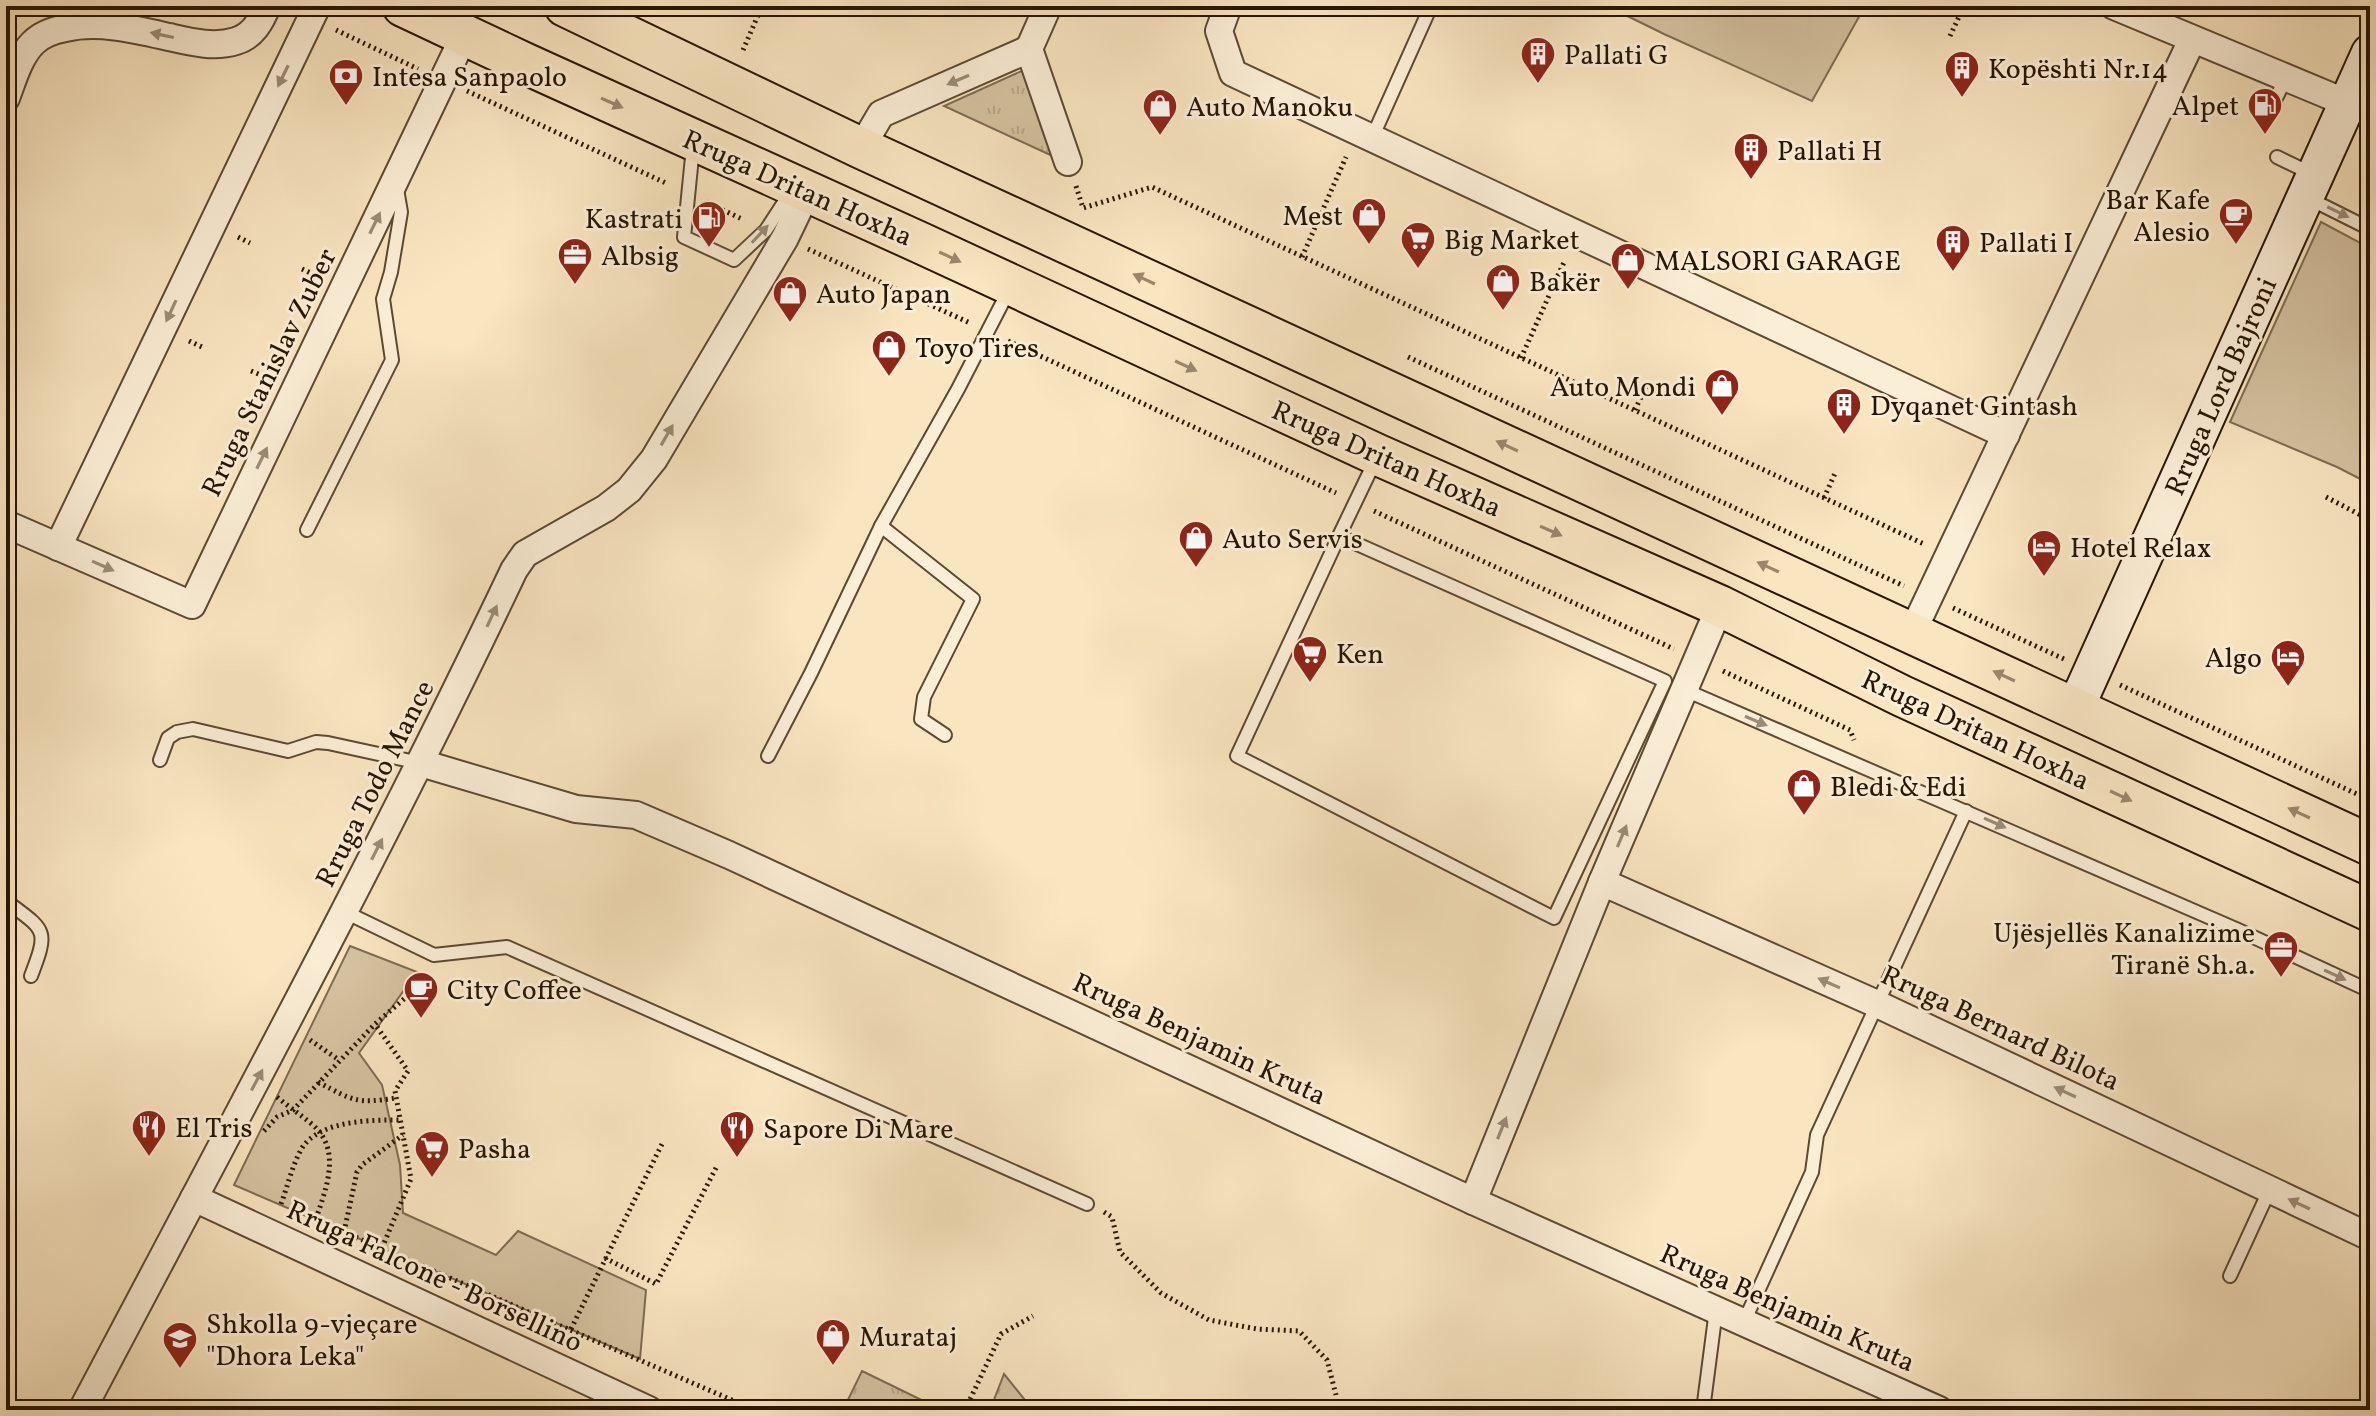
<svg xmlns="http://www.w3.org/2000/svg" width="2376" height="1416" font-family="Vollkorn,serif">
<defs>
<pattern id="grass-tufts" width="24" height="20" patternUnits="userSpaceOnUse" patternTransform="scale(2)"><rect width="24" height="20" fill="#d5c2a0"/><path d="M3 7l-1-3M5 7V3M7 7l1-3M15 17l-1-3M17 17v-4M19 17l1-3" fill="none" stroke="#b7a688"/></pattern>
</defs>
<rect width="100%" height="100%" fill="#f9e5c0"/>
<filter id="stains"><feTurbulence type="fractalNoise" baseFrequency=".0025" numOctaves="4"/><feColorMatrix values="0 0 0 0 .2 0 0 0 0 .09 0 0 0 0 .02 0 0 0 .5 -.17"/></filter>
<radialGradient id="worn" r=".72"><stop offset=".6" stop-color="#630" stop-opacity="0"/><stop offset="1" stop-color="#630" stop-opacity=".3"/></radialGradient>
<g fill="url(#grass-tufts)" stroke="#7e6c52" stroke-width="2">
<polygon points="1026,69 1057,158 944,106"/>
<polygon points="862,1371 938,1408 937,1410 843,1410"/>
<polygon points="1004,1374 1033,1410 990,1410"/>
</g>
<g fill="#d5c2a0" stroke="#7e6c52" stroke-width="2">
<polygon points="1607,6 1865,6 1812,101 1664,34"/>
<polygon points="2321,222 2370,248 2370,484 2337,467 2230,422"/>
<polygon points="350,946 417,972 359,1053 382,1085 400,1165 403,1213 496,1255 518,1231 646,1290 640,1359 234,1185"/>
</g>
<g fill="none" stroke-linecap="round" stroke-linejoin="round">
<defs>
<g id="service">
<polyline points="2271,108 2286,78"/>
<polyline points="1372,138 1431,6"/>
<polyline points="693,147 684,237 734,260 766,230 792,190"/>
<polyline points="2277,157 2310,173"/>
<polyline points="2308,198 2370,229"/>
<polyline points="881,526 973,599 924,697 921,719 945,735"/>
<polyline points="307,530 392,360 383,299 391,272 401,212 397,189"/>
<polyline points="1339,536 1237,756 1554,918 1665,681 1339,536 1375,461"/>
<polyline points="1685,690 2236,929 2370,991"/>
<polyline points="768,756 811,673 881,526 958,389 1010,288"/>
<polyline points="160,760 168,738 177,732 193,729 288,751 316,742 328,743 420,763"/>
<path d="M6,901C46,931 49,929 31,976"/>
<polyline points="345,912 434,955 507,947 1087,1204"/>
<polyline points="2230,1276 2269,1191"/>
<polyline points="1744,1322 1812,1172 1817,1135 1966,811"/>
<polyline points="1703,1410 1716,1310"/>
</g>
<g id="minor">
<polyline points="1228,6 1219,31 1233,73 2006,435"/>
<polyline points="2114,6 2347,103"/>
<polyline points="1029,49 1068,162"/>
<polyline points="1029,49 1048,6"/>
<path d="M6,98C13,80 19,57 33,43C42,34 54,30 66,28C98,20 138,30 169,37C191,42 214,48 236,41C253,36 261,21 267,6"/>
<polyline points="861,148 881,114 1029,49"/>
<polyline points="6,524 192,605 465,34"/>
<polyline points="58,547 317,6"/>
<polyline points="1912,633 2192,40"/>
<polyline points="421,763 576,809 636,815 729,855 1473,1201 1939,1410"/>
<polyline points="1602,882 1877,1004 2370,1237"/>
<polyline points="194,1198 649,1410"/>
<polyline points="1473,1201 1602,882 1720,606"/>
<path d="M82,1410C229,1131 379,854 514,570L525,554L606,508L629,490L654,459L785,238L807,192"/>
</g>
<polyline id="secondary" points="2075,709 2370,53"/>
<g id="primary">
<polyline points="403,6 524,63 923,244 1378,455 1720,606 1902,696 2370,911"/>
<polyline points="565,6 861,148 2370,845"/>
</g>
</defs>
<use href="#service" stroke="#5b4932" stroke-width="16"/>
<use href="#minor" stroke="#5b4932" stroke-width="30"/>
<use href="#secondary" stroke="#261503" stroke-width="40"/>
<use href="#primary" stroke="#261503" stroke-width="44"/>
<g stroke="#261503" stroke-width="5" stroke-dasharray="2 4" stroke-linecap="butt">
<polyline points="336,30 418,69"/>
<polyline points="1950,36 1964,6"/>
<polyline points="743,50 762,6"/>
<polyline points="467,91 668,184"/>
<polyline points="1076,186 1083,208 1152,187 1924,544"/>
<polyline points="706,202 744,220"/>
<polyline points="238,237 250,243"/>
<polyline points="808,249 970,323"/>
<polyline points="1302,257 1346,157"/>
<polyline points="302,269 317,276"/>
<polyline points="189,341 202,347"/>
<polyline points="1008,341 1336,493"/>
<polyline points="1408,357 1904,586"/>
<polyline points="1521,358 1565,260"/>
<polyline points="251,371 268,378"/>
<polyline points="1635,410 1647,384"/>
<polyline points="2326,497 2370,520"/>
<polyline points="1824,498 1836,471"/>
<polyline points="1374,511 1674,649"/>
<polyline points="1953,608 2064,659"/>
<polyline points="1723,671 1850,730 1854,740"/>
<polyline points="2120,685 2370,800"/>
<polyline points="310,1040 339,1060"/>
<path d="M318,1082C354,1101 356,1104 396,1098"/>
<path d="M277,1097C289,1107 301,1115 313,1125C342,1151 326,1188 316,1219"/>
<polyline points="264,1131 277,1117 293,1110 375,1024"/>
<path d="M281,1204C287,1188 294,1159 304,1145C324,1120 372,1120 400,1120"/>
<polyline points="1104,1212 1112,1217 1120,1252 1161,1293 1209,1320 1257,1329 1299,1331 1327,1360 1336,1395"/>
<polyline points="323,1223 755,1410"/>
<polyline points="344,1232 357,1172 362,1165 403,1135"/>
<polyline points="382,1248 411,1179 395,1091 408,1071 375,1024 419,986 424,974"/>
<polyline points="605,1258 656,1284 717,1166"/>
<polyline points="571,1329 663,1142"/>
<polyline points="965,1410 1001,1334 1033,1316"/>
</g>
<use href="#service" stroke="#fbeed6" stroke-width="12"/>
<use href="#minor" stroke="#fbeed6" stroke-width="26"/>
<use href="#secondary" stroke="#fbeed6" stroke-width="36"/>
<use href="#primary" stroke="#f9e5c0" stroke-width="40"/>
</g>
<defs><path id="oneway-solid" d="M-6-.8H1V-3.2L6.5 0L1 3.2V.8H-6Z" transform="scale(2)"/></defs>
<g fill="#9b8c77">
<use href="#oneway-solid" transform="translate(162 35) rotate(-168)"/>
<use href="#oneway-solid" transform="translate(283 76) rotate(116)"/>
<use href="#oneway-solid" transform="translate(958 80) rotate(157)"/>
<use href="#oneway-solid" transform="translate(2338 212) rotate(26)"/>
<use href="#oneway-solid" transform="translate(375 223) rotate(-64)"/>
<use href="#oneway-solid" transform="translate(760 234) rotate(-47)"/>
<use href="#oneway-solid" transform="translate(171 311) rotate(115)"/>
<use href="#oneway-solid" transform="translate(667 435) rotate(-60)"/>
<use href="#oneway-solid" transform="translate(262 458) rotate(-64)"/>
<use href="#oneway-solid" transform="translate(103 566) rotate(24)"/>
<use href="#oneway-solid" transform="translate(492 616) rotate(-65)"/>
<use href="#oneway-solid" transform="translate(1756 721) rotate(23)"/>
<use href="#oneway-solid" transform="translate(1995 823) rotate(24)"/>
<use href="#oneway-solid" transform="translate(1622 836) rotate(-67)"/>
<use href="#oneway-solid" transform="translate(377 849) rotate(-63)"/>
<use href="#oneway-solid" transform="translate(2335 975) rotate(25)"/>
<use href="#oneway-solid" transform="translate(1829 983) rotate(-156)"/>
<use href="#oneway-solid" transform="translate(257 1080) rotate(-62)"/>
<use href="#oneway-solid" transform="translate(2065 1092) rotate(-155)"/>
<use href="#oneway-solid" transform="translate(1502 1128) rotate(-68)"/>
<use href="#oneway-solid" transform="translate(2299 1204) rotate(-155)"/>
</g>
<g fill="#9a876b">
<use href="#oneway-solid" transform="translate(612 103) rotate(24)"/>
<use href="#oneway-solid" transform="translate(950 257) rotate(25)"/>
<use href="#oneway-solid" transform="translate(1144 279) rotate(-155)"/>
<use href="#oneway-solid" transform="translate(1186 366) rotate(25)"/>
<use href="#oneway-solid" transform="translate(1507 446) rotate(-155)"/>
<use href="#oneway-solid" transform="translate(1551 531) rotate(24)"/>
<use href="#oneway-solid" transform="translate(1768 567) rotate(-155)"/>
<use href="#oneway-solid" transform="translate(2004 676) rotate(-155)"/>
<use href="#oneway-solid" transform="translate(2121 796) rotate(25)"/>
<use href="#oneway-solid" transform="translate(2299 813) rotate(-155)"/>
</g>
<defs>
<symbol id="building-pin" viewBox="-11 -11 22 30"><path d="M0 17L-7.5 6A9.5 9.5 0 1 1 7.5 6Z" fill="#8f2418" stroke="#fbeed6"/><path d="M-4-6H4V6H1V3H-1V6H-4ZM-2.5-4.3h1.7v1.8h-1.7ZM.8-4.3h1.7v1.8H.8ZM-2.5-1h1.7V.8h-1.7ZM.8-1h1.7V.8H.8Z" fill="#fff"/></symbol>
<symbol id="bank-pin" viewBox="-11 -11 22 30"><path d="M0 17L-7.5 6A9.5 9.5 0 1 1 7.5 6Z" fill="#8f2418" stroke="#fbeed6"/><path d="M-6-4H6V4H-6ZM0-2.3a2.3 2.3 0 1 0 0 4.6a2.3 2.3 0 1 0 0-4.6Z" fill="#fff"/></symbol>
<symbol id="fuel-pin" viewBox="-11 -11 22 30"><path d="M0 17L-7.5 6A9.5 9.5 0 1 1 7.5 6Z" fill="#8f2418" stroke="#fbeed6"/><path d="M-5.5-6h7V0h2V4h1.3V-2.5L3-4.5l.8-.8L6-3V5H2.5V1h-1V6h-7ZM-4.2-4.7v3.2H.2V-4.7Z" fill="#fff"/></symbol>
<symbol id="shop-pin" viewBox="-11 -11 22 30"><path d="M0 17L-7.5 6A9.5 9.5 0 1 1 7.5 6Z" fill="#8f2418" stroke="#fbeed6"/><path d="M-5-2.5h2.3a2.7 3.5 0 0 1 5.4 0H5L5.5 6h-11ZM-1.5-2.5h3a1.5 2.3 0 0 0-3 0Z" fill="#fff"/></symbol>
<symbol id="cafe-pin" viewBox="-11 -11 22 30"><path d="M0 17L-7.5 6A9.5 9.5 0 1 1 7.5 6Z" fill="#8f2418" stroke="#fbeed6"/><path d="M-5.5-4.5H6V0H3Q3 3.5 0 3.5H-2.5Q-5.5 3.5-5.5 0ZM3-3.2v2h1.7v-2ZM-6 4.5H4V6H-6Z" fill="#fff"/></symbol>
<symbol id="supermarket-pin" viewBox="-11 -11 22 30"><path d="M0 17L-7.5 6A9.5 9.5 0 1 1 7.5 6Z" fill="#8f2418" stroke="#fbeed6"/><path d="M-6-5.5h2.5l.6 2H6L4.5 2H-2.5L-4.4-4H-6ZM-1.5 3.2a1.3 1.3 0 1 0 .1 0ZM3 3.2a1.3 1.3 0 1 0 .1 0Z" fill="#fff"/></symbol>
<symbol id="office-pin" viewBox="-11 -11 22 30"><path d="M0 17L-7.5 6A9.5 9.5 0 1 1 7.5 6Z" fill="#8f2418" stroke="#fbeed6"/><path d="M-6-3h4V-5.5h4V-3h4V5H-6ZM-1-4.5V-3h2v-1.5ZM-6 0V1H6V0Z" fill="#fff"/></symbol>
<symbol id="hotel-pin" viewBox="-11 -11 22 30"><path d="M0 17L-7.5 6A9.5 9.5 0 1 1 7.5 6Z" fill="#8f2418" stroke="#fbeed6"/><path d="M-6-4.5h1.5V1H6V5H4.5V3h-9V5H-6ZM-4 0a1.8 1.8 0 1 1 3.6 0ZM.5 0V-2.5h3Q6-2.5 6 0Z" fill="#fff"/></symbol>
<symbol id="restaurant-pin" viewBox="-11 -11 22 30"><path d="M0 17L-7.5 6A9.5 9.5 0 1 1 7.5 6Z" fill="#8f2418" stroke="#fbeed6"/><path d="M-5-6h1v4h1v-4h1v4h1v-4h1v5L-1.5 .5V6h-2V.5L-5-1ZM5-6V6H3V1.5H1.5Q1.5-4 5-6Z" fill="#fff"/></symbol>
<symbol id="school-pin" viewBox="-11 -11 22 30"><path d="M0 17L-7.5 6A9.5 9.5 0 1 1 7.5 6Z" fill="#8f2418" stroke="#fbeed6"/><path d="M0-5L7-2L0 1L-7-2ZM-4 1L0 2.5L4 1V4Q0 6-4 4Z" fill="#fff"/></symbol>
</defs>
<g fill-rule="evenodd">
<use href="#building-pin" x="1518" y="34" width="40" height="54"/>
<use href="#building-pin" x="1942" y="48" width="40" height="54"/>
<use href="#bank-pin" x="326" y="56" width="40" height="54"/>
<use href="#fuel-pin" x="2245" y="85" width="40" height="54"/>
<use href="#shop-pin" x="1140" y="86" width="40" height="54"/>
<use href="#building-pin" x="1731" y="130" width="40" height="54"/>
<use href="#shop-pin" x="1349" y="195" width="40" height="54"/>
<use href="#cafe-pin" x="2216" y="195" width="40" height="54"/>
<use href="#fuel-pin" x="689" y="198" width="40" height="54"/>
<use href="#supermarket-pin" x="1398" y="219" width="40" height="54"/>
<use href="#building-pin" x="1933" y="222" width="40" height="54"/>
<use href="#office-pin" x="555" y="235" width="40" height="54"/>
<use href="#shop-pin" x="1608" y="240" width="40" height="54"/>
<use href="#shop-pin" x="1483" y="261" width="40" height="54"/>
<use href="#shop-pin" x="770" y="273" width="40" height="54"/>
<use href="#shop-pin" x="869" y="327" width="40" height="54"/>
<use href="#shop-pin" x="1702" y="366" width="40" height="54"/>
<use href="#building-pin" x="1824" y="385" width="40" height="54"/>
<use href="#shop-pin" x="1176" y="518" width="40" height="54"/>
<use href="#hotel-pin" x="2024" y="527" width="40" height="54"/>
<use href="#supermarket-pin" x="1290" y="633" width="40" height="54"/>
<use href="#hotel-pin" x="2268" y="637" width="40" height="54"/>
<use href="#shop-pin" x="1784" y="766" width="40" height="54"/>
<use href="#office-pin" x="2261" y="928" width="40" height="54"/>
<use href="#cafe-pin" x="401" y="969" width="40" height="54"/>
<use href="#restaurant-pin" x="129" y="1107" width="40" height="54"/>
<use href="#restaurant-pin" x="717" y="1108" width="40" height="54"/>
<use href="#supermarket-pin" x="412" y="1128" width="40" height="54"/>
<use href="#shop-pin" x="813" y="1316" width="40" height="54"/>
<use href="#school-pin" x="160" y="1319" width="40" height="54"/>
</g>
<g text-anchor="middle" stroke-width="6" stroke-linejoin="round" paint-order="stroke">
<g font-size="28" fill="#261503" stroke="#fbeed6" text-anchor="start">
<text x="1564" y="64">Pallati G</text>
<text x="1988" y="78">Kopështi Nr.14</text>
<text x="372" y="86">Intesa Sanpaolo</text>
<text x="2239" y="115" text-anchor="end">Alpet</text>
<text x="1186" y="116">Auto Manoku</text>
<text x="1777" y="160">Pallati H</text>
<text x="2210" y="209" text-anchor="end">Bar Kafe<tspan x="2210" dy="32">Alesio</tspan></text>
<text x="1343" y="225" text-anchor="end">Mest</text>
<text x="683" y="228" text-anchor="end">Kastrati</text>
<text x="1444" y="249">Big Market</text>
<text x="1979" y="252">Pallati I</text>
<text x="601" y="265">Albsig</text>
<text x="1654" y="270">MALSORI GARAGE</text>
<text x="1529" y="291">Bakër</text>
<text x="816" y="303">Auto Japan</text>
<text x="915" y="357">Toyo Tires</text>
<text x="1696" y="396" text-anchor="end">Auto Mondi</text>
<text x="1870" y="415">Dyqanet Gintash</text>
<text x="1222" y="548">Auto Servis</text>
<text x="2070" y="557">Hotel Relax</text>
<text x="1336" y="663">Ken</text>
<text x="2262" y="667" text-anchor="end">Algo</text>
<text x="1830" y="796">Bledi &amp; Edi</text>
<text x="2255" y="942" text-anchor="end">Ujësjellës Kanalizime<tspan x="2255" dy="32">Tiranë Sh.a.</tspan></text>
<text x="447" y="999">City Coffee</text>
<text x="175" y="1137">El Tris</text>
<text x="763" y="1138">Sapore Di Mare</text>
<text x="458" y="1158">Pasha</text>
<text x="206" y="1333">Shkolla 9-vjeçare<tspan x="206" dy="32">"Dhora Leka"</tspan></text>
<text x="859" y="1346">Murataj</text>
</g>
<g font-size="28" fill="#261503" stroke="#fbeed6">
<text transform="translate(798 187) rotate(24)" y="10">Rruga Dritan Hoxha</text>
<text transform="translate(268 372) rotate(-64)" y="10">Rruga Stanislav Zuber</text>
<text transform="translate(2220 386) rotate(-66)" y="10">Rruga Lord Bajroni</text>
<text transform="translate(1387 458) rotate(24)" y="10">Rruga Dritan Hoxha</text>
<text transform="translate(1976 729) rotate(25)" y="10">Rruga Dritan Hoxha</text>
<text transform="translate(374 783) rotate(-63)" y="10">Rruga Todo Mance</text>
<text transform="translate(2001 1027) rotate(25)" y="10">Rruga Bernard Bilota</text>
<text transform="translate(1200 1038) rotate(25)" y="10">Rruga Benjamin Kruta</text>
<text transform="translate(435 1275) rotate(25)" y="10">Rruga Falcone - Borsellino</text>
<text transform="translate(1788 1307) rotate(24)" y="10">Rruga Benjamin Kruta</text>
</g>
</g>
<rect width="2376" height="1416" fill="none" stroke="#f9e5c0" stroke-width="32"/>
<rect x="8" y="8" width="2360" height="1400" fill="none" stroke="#261503" stroke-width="4"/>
<rect x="16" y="16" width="2344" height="1384" fill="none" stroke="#261503" stroke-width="2"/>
<rect width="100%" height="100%" filter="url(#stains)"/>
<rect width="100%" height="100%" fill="url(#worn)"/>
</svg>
